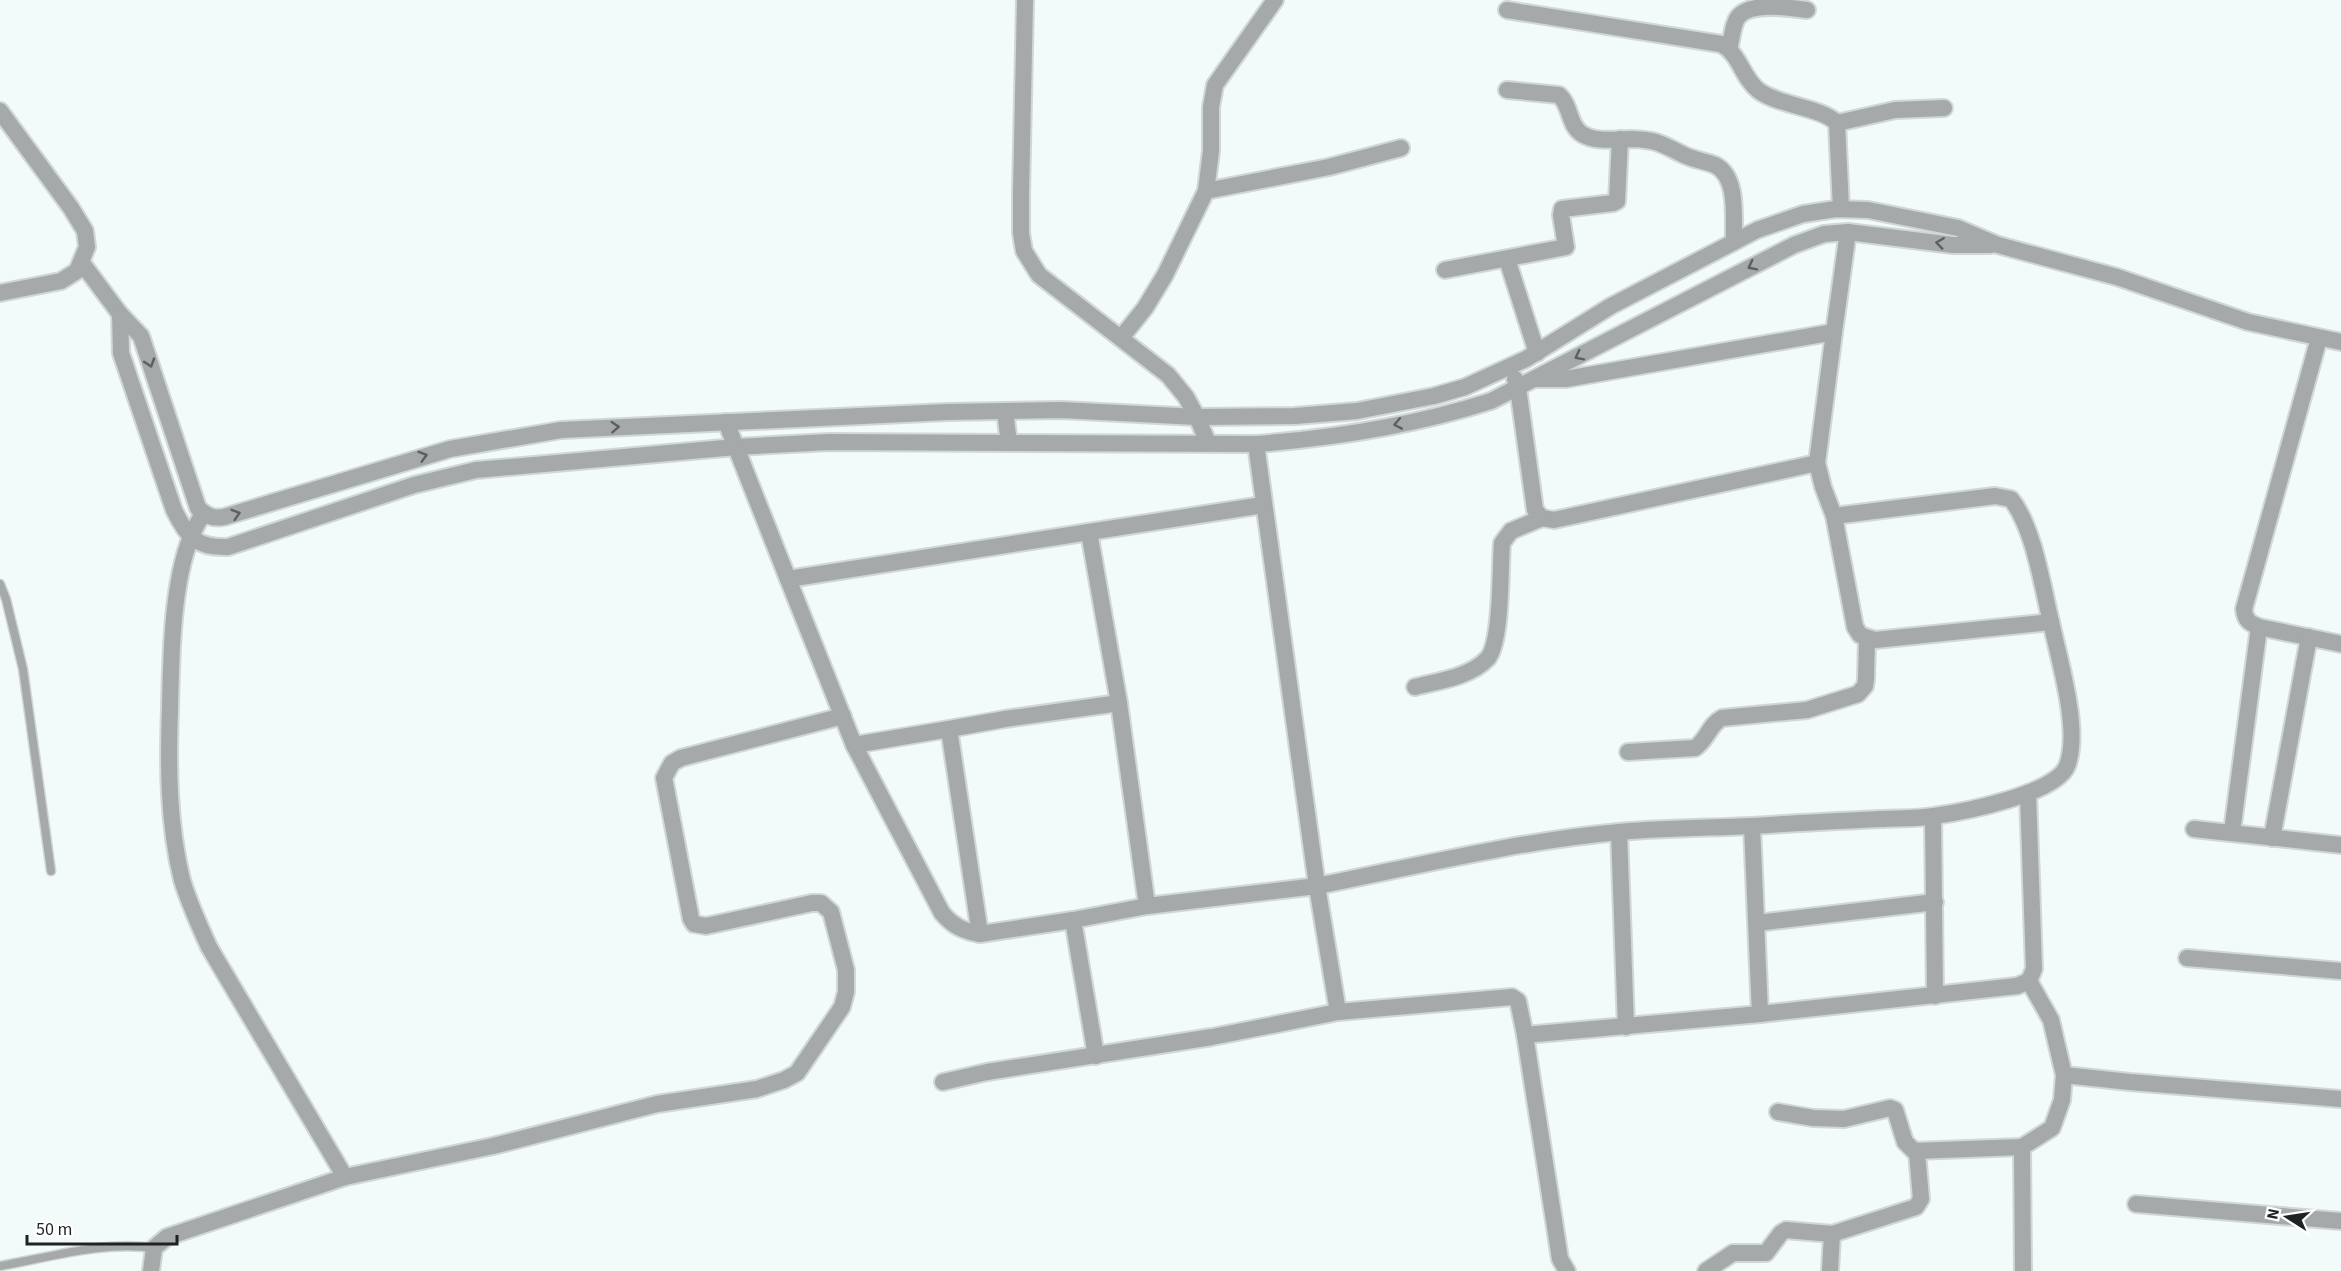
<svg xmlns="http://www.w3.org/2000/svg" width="2341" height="1271" font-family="'Source Sans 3',sans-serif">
<rect width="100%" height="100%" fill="#f2fafa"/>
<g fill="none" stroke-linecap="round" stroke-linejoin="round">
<defs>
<g id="lane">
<polyline points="0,584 6,599 23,669 51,871"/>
<path d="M0,1266C51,1257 102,1241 154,1248"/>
</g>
<g id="street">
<polyline points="1025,0 1021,194 1021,233 1024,251 1039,275 1168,375 1186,397 1197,417 1208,443"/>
<path d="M1507,10L1721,44C1740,54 1742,78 1759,91C1780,106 1821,107 1837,123L1841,209"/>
<path d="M1729,49C1732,40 1732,25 1738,17C1751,1 1790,8 1807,10"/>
<path d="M1507,90L1559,95C1571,105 1568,125 1582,134C1596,143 1617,139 1632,139C1659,140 1661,144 1684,155C1694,160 1705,161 1715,165C1739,177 1733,219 1734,242"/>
<polyline points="0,111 71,208 85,231 87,247 77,271 61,281 0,293"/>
<polyline points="1837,123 1895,110 1944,108"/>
<polyline points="1206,191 1329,167 1401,148"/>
<polyline points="1507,259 1537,353"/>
<path d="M82,263L120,314L141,336L198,508C207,516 212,519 224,517L450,449L561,430L947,412L1062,410L1197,417L1295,416L1357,411L1434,396L1465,387L1526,359L1611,306L1757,230L1803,214L1836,209L1868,210L1958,228L1998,245L2117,277L2248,322L2341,342"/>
<polyline points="1445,270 1566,247 1561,215 1562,209 1613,203 1617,201 1620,139"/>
<path d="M120,314L121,353L174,510C187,537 196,548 228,547L414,485L476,470L736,447L829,442L1256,444C1335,438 1416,425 1491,401L1794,245L1824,234L1848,232L1953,245H1991"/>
<polyline points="1121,338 1145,308 1165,275 1206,191 1211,151 1211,107 1215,85 1275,0"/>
<path d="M2319,338L2244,609C2245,620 2249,623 2259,627L2341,644"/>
<polyline points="1515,379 1518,388 1535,510 1542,518 1554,520 1817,463 1834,332"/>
<polyline points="1538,379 1566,379 1834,332 1848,232"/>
<polyline points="1005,411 1009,443"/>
<polyline points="726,422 788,579 1089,532"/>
<path d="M1256,444L1317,886C1417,866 1518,841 1619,832C1663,828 1708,828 1752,826"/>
<path d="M1817,463L1823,487L1834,516L1855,627L1860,635L1875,640L2051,622C2042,585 2034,528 2011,499L1995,496L1834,516"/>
<path d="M203,513C199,521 194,529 191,537C172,583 171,658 170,708C168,766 168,823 182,880C189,903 199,925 209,947L345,1177"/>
<polyline points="788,579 854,745 949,729"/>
<path d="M1415,687C1438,681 1471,677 1488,658C1502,640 1500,568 1502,543L1511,531L1542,518"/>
<path d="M854,745L942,913C953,926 963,931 980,934"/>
<path d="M1628,752L1695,748C1707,740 1709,725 1722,718L1807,710L1858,694L1865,686L1866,679L1867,639"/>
<polyline points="1933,817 1935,996"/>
<polyline points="2194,829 2341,845"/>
<polyline points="1619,832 1626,1027"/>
<polyline points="2232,832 2259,627"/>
<polyline points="2272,838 2309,637"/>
<polyline points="1147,906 1119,703 1089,532 1263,505"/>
<polyline points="1073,920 980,934 949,729 1005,719 1119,703"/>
<polyline points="1757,923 1935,902"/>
<polyline points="2187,958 2341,971"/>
<polyline points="1760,1014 2017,986 2029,981 2034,969 2028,793"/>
<polyline points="1525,1035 1560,1259 1567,1271"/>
<path d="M1096,1056L1073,920L1147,906L1317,886L1338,1012L1512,997L1518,1001L1525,1035L1760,1014L1752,826C1795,823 1837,821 1880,819C1898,818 1917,819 1934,816C1963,812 2056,794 2067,766C2081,731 2059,659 2051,622"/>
<polyline points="2064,1075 2130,1082 2341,1099"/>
<polyline points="943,1082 987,1072 1212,1037 1338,1012"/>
<polyline points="1778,1112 1813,1118 1844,1119 1890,1108 1895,1110 1905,1142 1914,1151 2022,1147 2052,1128 2062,1100 2064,1075 2051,1020 2029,981"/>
<polyline points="2022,1147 2023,1271"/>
<polyline points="2136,1204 2341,1221"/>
<polyline points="151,1271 154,1248 167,1237 345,1177 493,1146 657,1104 757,1089 784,1080 797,1073 842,1007 846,992 846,970 831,912 821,903 812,903 706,926 694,924 691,919 664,778 672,763 681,758 843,716"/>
<polyline points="1706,1271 1733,1253 1766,1253 1781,1233 1786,1230 1832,1234 1916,1207 1921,1199 1917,1152"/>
<polyline points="1830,1271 1832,1234"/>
</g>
</defs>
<use href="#lane" stroke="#d0d7d7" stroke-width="11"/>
<use href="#street" stroke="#d0d7d7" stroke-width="20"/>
<use href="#lane" stroke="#a6a9a9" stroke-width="8"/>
<use href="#street" stroke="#a6a9a9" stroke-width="16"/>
</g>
<defs><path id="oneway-chevron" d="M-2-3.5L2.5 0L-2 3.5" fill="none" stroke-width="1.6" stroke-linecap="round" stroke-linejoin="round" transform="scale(1.5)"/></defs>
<g stroke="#5c5f5f">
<use href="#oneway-chevron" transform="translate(1940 243) rotate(-172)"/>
<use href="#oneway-chevron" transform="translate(1752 266) rotate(153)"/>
<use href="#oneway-chevron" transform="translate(1579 356) rotate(153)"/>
<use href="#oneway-chevron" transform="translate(150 363) rotate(72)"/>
<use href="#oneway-chevron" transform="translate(1398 424) rotate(169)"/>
<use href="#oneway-chevron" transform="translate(615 427) rotate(-3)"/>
<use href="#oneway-chevron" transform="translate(423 456) rotate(-16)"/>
<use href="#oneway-chevron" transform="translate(236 514) rotate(-17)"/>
</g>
<g transform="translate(2287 1217) rotate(282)" stroke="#ffffff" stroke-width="4.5" paint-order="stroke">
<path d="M0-4.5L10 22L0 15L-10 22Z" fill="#1f2222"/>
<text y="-9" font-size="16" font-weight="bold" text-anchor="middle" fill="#1f2222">N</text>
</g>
<path d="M27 1235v9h150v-9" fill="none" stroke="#1f2222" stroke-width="3"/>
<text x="36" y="1235" font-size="18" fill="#1f2222" stroke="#ffffff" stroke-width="4.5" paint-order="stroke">50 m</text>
</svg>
